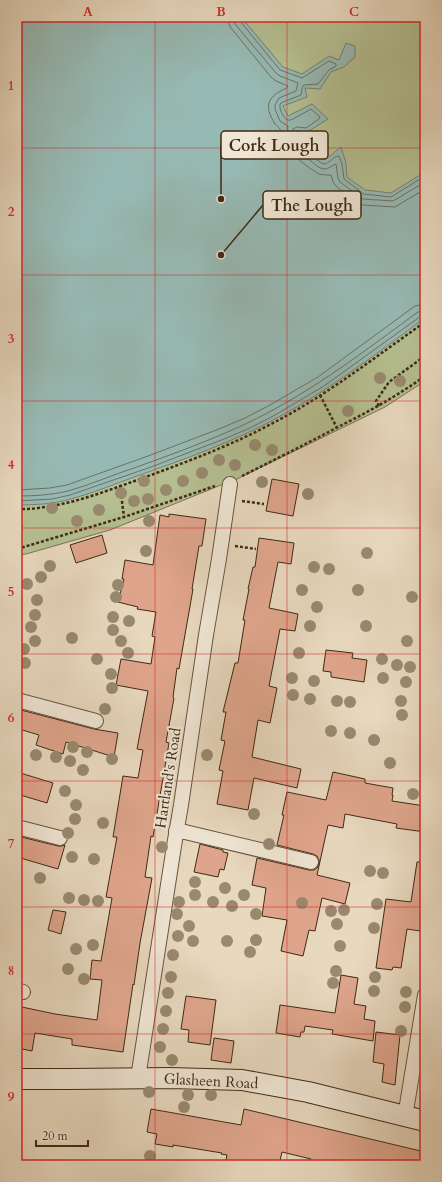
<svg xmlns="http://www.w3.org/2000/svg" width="442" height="1182" font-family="Cardo,serif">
<rect width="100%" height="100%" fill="#e8d8be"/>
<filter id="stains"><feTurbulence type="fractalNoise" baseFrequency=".005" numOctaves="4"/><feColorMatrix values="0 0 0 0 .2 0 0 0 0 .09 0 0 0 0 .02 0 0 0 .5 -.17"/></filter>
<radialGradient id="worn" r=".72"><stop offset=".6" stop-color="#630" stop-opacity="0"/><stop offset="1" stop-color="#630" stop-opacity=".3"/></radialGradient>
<polygon fill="#b5bf91" stroke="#7a7453" points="17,17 425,17 425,381 385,407 311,443 239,478 232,482 226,483 110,530 26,554 17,555"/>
<path fill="#97b9b3" stroke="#738074" d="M17,17H241L283,67L302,74L329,56L339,60L346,43L355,46V57L344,67L331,72L320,89L305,88L307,97L283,106L288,116L312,104L328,119L307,132L296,131L300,142L325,160L341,147L346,163L347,177L365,190L391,193L425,172V318C377,353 330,390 277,418C233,442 185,459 137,476C115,484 93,493 71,499C54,504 35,505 17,505Z"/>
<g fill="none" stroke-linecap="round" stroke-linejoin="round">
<g stroke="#6a7264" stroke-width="1">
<path d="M227,17L228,22L231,28L271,77L276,81L288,86L287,88C268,96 263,105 275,124C277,126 280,128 281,131C282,133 281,135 282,137C283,141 285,145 287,148C290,154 313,171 319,174C323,175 327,175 331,175L333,182L337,187L356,202L363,205L395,207L425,189"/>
<path d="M233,17L235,24L276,73L280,76L298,83L296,91L279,98L275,105V109L280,121L288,126C285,144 298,151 311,161C315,164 319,169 325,169C329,169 332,165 336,164L338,178L340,182L363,199L393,201L425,182"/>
<path d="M239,17L240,21L280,70L302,78L329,61L336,64V66L329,70L318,84L304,85L302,88L301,95L283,102L280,104C279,109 283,117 287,120H291L311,109L320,117L319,119L306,128L297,127L293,129C288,142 314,158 323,164C330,164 333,156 339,156L342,164L344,179L364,194L391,197L425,176"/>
<polyline points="17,490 50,488 67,485 148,456 219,429 245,418 270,405 318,377 415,306 425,304"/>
<path d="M17,496C34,496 51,495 68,491C90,485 112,475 134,468C181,451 229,434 273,410C325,382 371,346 418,312L425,310"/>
<polyline points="17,501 52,499 70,495 151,467 224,439 250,428 275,415 324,386 421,316 425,315"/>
</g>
</g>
<g fill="#dfa58c" stroke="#3e2a15">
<polygon points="272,479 299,484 293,516 266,511"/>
<polygon points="169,514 206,519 202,546 199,546 192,589 193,589 179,669 177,668 173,697 174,698 166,742 169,743 153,837 151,836 145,877 152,878 140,943 134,985 133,984 123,1052 72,1045 72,1039 35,1033 32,1051 17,1048 17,1006 55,1014 97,1020 102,980 90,979 92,960 101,961 112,898 106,897 117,837 113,837 123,776 138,778 143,750 137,749 148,691 116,685 121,659 151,664 155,637 152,636 156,612 137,609 138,607 118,602 124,579 122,579 125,560 153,565 160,515 169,517"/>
<polygon points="102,535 107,553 76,563 70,545"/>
<polygon points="259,538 294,543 291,564 278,562 269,608 298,614 295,631 280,629 269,686 277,688 270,723 258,720 252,757 301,769 297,788 254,778 248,810 217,804 223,771 219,770 225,741 221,740 226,712 223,712 235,663 238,663 245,620 243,620 249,589 248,589 253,567 255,567"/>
<polygon points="326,650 353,653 352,658 367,660 364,682 331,677 331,672 323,671"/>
<polygon points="17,709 94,729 118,733 114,757 66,742 63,754 36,745 39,735 19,729 21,724 17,723"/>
<polygon points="17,772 53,783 47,803 17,794"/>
<polygon points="333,772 365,779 365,783 393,788 392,795 393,795 392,801 425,806 425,832 396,828 397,824 345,814 343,828 328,825 317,875 350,883 345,904 322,898 315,931 309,930 303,956 281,951 287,920 262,916 266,888 252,885 257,858 309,870 314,870 317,868 319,864 319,860 317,856 313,854 277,845 284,815 282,815 287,792 326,800"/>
<polygon points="17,836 58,846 62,846 65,845 58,869 17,857"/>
<polygon points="200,844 223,850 223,852 228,853 224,870 220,869 218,877 194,872"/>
<polygon points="417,862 425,862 425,897 420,931 407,929 401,968 393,967 392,970 376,968 386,899 411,902"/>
<polygon points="53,910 66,912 61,934 48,930"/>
<polygon points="341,975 358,978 354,1004 366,1006 364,1019 375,1021 373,1041 332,1034 333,1030 305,1026 304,1032 301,1032 300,1037 276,1033 280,1005 335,1013"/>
<polygon points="186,996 216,1000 210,1045 188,1042 189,1030 181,1029"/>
<polygon points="376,1032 400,1035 395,1085 382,1082 384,1064 373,1062"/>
<polygon points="214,1038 234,1041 231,1063 211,1060"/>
<polygon points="151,1109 241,1125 244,1109 425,1152 425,1165 309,1165 311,1159 282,1152 279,1165 225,1165 227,1155 221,1154 222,1153 173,1145 173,1147 155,1144 157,1134 147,1132"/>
</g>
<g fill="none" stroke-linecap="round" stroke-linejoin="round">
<defs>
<g id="minor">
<polyline points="17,700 96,721"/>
<polyline points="17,827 60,838"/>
<polyline points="176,831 185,832 311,862"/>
<polyline points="17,990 23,992"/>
<polyline points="138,1078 174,846 181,805 206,635 219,559 230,484"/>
<polyline points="405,1117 425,995"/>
</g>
<polyline id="secondary" points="17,1079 69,1079 170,1078 242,1080 308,1092 425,1121"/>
</defs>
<use href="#minor" stroke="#68563f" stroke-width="16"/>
<use href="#secondary" stroke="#3e2a15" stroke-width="22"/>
<g stroke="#3e2a15" stroke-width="2.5" stroke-dasharray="3 2" stroke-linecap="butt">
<polyline points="320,395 337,428"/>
<polyline points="379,406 376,401 389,382 425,356"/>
<path d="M242,476C274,460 306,444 338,427C368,412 397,396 425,376"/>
<polyline points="120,486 124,517"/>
<polyline points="242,501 264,504"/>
<path d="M17,509C24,509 31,509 38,508C74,504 109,490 143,478C186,462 230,446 271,424C326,396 375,357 425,322"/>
<polyline points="235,546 256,549"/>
<polyline points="17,549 124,517 215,486"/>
</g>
<use href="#minor" stroke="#f0e6d5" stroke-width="14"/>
<use href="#secondary" stroke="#f0e6d5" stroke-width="20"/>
</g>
<g fill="#98896f">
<circle cx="380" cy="378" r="6"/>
<circle cx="400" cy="381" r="6"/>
<circle cx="348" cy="411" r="6"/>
<circle cx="255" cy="445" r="6"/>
<circle cx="272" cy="450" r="6"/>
<circle cx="219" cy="460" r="6"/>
<circle cx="235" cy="465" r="6"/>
<circle cx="202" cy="473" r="6"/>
<circle cx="144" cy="481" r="6"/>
<circle cx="183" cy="481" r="6"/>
<circle cx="262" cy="482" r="6"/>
<circle cx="166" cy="490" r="6"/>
<circle cx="121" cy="493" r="6"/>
<circle cx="308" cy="494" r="6"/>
<circle cx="148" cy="499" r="6"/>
<circle cx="134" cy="501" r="6"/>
<circle cx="52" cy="508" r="6"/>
<circle cx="99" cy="510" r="6"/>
<circle cx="77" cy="521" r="6"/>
<circle cx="149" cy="521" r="6"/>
<circle cx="146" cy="551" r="6"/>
<circle cx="367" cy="553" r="6"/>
<circle cx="50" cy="566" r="6"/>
<circle cx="314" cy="567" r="6"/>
<circle cx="329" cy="569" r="6"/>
<circle cx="41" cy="577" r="6"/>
<circle cx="27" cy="584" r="6"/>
<circle cx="118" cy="585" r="6"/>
<circle cx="302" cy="590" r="6"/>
<circle cx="358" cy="590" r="6"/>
<circle cx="116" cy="597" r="6"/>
<circle cx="412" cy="597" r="6"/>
<circle cx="37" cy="600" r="6"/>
<circle cx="317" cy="607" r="6"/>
<circle cx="35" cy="615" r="6"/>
<circle cx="113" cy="617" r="6"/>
<circle cx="129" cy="621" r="6"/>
<circle cx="310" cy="626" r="6"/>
<circle cx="366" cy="626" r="6"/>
<circle cx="31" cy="627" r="6"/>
<circle cx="113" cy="630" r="6"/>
<circle cx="72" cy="638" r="6"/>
<circle cx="35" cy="641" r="6"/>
<circle cx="121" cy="641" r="6"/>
<circle cx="407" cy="641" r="6"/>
<circle cx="24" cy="649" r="6"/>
<circle cx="128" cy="653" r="6"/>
<circle cx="299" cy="653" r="6"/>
<circle cx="97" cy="659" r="6"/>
<circle cx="382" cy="659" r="6"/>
<circle cx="25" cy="663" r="6"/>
<circle cx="397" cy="665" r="6"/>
<circle cx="410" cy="667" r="6"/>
<circle cx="111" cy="674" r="6"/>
<circle cx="292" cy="678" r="6"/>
<circle cx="383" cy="678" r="6"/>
<circle cx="314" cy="681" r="6"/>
<circle cx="406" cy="682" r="6"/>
<circle cx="112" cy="688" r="6"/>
<circle cx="293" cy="695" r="6"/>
<circle cx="310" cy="699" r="6"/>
<circle cx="337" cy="701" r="6"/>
<circle cx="401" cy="701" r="6"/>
<circle cx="350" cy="702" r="6"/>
<circle cx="105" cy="709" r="6"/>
<circle cx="402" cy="715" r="6"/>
<circle cx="331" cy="731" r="6"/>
<circle cx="350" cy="733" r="6"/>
<circle cx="374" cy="740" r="6"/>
<circle cx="73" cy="747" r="6"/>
<circle cx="87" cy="752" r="6"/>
<circle cx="36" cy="755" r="6"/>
<circle cx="207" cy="755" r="6"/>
<circle cx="56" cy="757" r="6"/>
<circle cx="112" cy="759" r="6"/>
<circle cx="70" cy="761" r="6"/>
<circle cx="390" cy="763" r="6"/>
<circle cx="83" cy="770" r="6"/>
<circle cx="65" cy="791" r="6"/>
<circle cx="413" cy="794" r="6"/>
<circle cx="76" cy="805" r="6"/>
<circle cx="254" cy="814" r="6"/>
<circle cx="75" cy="819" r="6"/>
<circle cx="103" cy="823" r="6"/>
<circle cx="68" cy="833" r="6"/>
<circle cx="269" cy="844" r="6"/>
<circle cx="162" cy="847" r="6"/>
<circle cx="72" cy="857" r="6"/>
<circle cx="94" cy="859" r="6"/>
<circle cx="370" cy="871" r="6"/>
<circle cx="383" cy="873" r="6"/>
<circle cx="40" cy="878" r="6"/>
<circle cx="195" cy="882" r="6"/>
<circle cx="225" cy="888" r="6"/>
<circle cx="195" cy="895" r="6"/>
<circle cx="244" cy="895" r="6"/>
<circle cx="69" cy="898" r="6"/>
<circle cx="84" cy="900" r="6"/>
<circle cx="98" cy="901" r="6"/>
<circle cx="179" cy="902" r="6"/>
<circle cx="213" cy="902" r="6"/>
<circle cx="302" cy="903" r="6"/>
<circle cx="377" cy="904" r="6"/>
<circle cx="232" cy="906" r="6"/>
<circle cx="344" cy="910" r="6"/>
<circle cx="331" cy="911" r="6"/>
<circle cx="177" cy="914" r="6"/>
<circle cx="256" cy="914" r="6"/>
<circle cx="337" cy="924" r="6"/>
<circle cx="189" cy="926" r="6"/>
<circle cx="374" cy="928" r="6"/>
<circle cx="178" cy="936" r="6"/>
<circle cx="256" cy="940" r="6"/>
<circle cx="193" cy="941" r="6"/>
<circle cx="227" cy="941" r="6"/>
<circle cx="93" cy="945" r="6"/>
<circle cx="340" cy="946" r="6"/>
<circle cx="76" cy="949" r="6"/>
<circle cx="250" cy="952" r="6"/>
<circle cx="173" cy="955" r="6"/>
<circle cx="68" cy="969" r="6"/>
<circle cx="336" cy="971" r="6"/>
<circle cx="171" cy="977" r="6"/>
<circle cx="375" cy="977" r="6"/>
<circle cx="84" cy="979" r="6"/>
<circle cx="333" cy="983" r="6"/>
<circle cx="374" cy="991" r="6"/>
<circle cx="406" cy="992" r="6"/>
<circle cx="168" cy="993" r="6"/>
<circle cx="405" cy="1007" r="6"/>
<circle cx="166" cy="1011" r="6"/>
<circle cx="163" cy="1029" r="6"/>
<circle cx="401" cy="1031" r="6"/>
<circle cx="160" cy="1047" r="6"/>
<circle cx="172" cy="1060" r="6"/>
<circle cx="149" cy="1092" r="6"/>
<circle cx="188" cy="1095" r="6"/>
<circle cx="211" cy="1095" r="6"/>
<circle cx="184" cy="1107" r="6"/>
<circle cx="150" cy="1156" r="6"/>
</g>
<path fill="none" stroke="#d62828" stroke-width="1" stroke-opacity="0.55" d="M155,17V1165M287,17V1165M17,148H425M17,275H425M17,401H425M17,528H425M17,654H425M17,781H425M17,907H425M17,1034H425"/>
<g text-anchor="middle" stroke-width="4" stroke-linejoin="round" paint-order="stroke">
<g font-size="15" fill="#3e2a15" stroke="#f0e6d5">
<text transform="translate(168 778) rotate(-81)" y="5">Hartland's Road</text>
<text transform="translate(211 1081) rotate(3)" y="5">Glasheen Road</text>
</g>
</g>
<path fill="none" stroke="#3e2a15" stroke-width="1.5" d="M221 199L221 145M221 255L263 205"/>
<g fill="#3e2a15" stroke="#f0e6d5" stroke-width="1.5">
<circle cx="221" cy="199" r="4"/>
<circle cx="221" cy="255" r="4"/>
</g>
<g fill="#f0e6d5" stroke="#3e2a15" stroke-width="1.5">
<rect x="221" y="131" width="107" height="28" rx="4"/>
<rect x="263" y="191" width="98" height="28" rx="4"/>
</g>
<g font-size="16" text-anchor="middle" font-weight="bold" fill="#3e2a15">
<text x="274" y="151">Cork Lough</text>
<text x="312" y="211">The Lough</text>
</g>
<rect width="442" height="1182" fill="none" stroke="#e8d8be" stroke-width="44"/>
<path d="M36 1140v6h52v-6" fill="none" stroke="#3e2a15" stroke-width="2"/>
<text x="42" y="1140" font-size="12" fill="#3e2a15" stroke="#f0e6d5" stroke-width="3" paint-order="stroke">20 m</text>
<rect x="22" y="22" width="398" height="1138" fill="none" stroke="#d62828" stroke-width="1.5"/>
<g font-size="13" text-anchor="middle" font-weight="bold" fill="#d62828">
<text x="88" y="16">A</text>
<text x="221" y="16">B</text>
<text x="354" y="16">C</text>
<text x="11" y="90">1</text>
<text x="11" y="216">2</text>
<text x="11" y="343">3</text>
<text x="11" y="469">4</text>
<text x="11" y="596">5</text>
<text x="11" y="722">6</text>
<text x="11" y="848">7</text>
<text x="11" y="975">8</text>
<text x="11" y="1101">9</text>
</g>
<rect width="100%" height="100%" filter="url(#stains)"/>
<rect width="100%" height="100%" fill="url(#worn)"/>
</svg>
